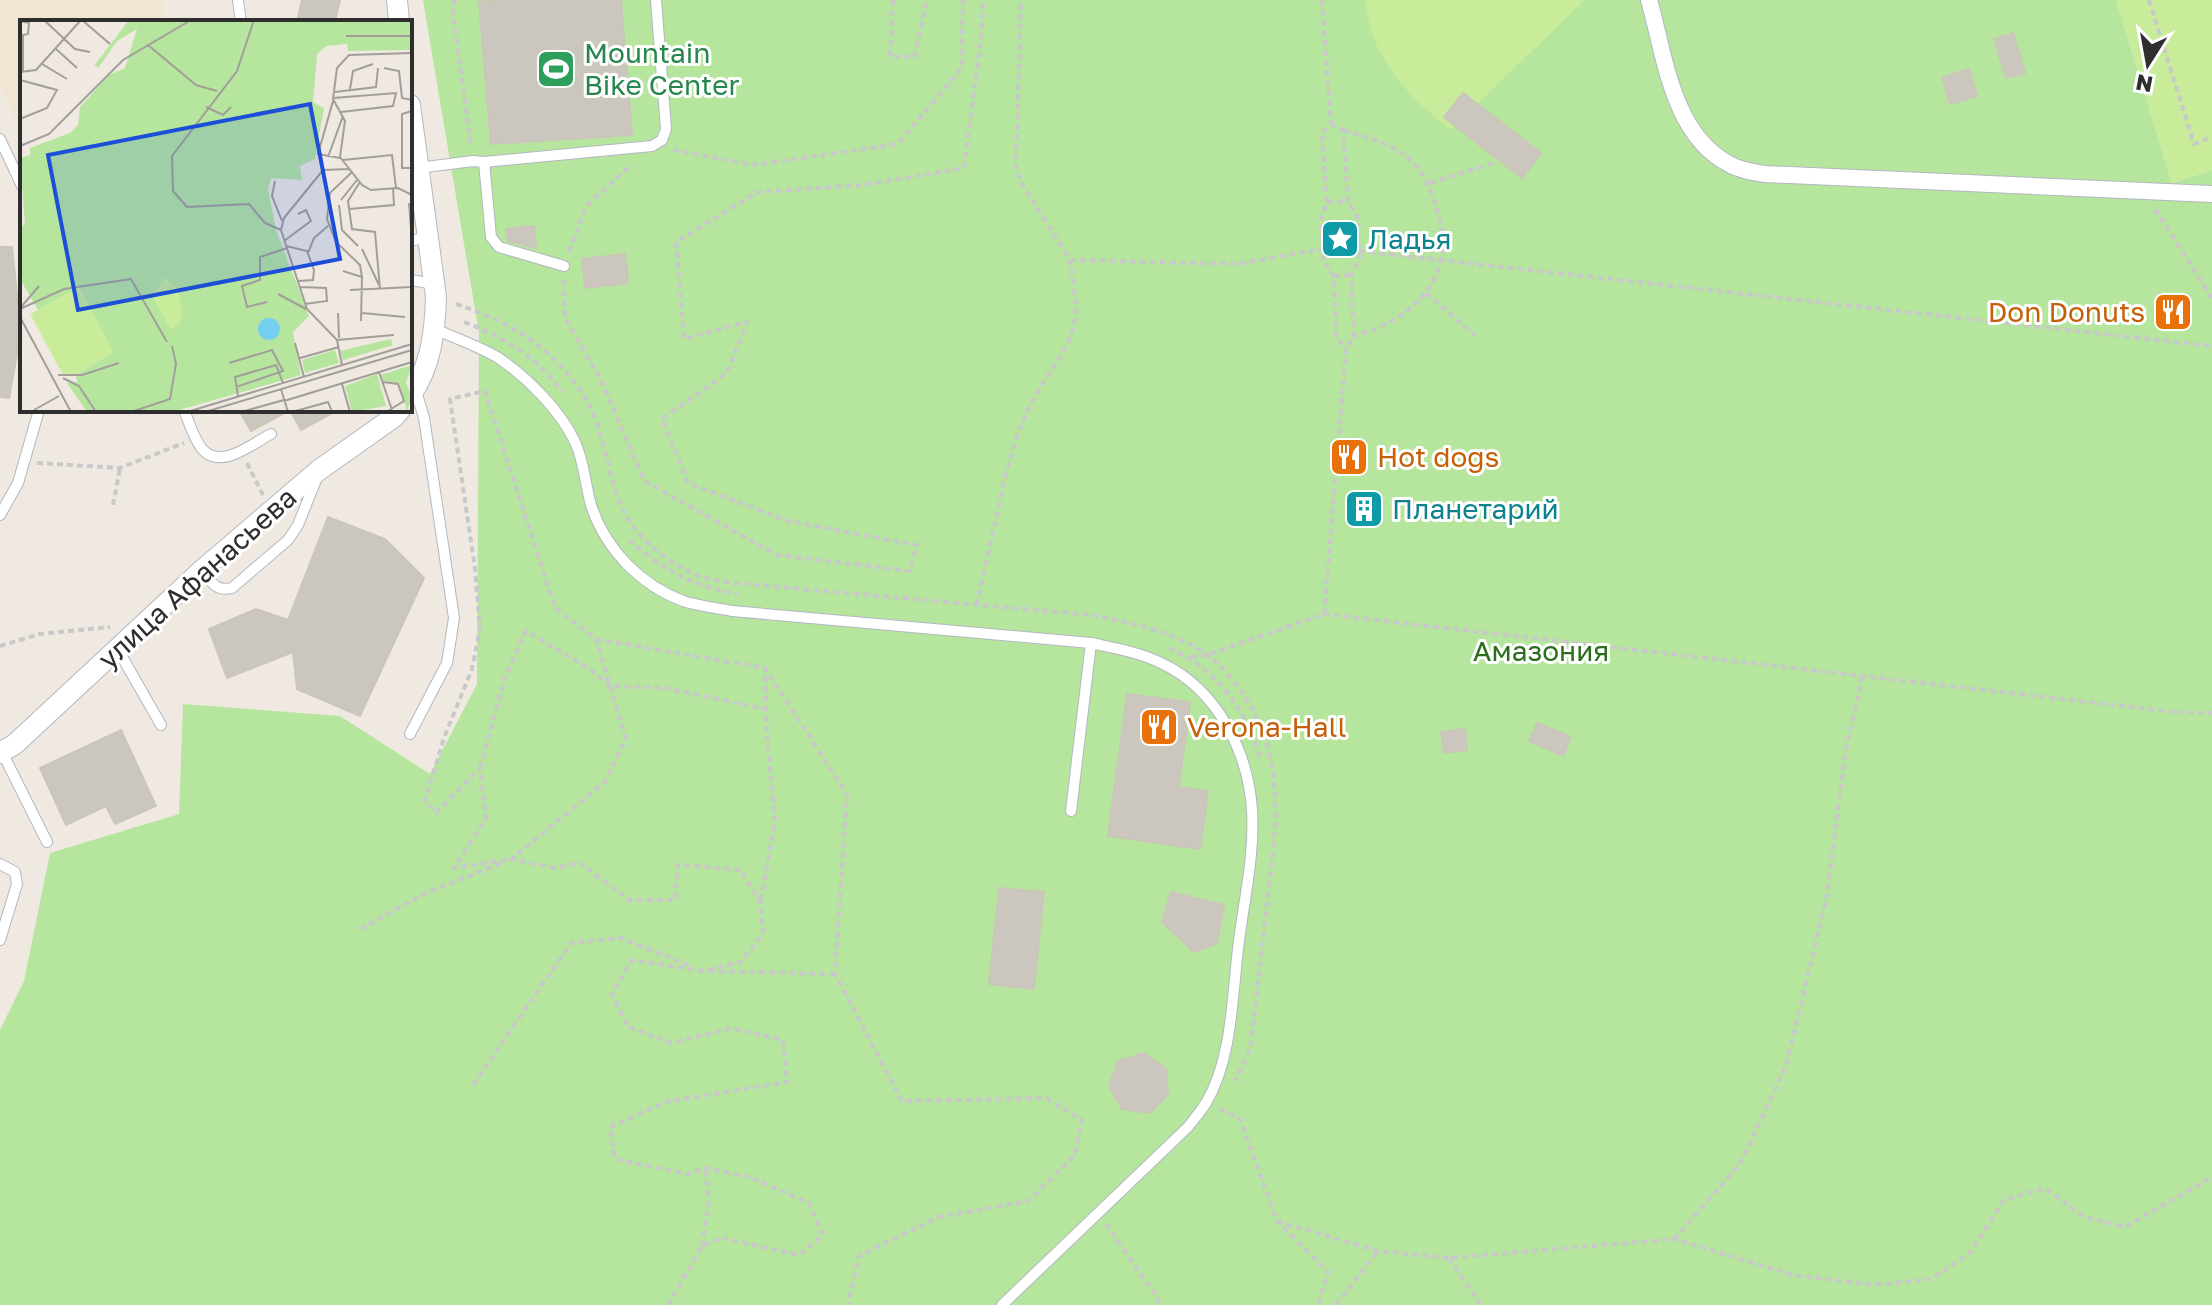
<svg xmlns="http://www.w3.org/2000/svg" width="2212" height="1305" font-family="'Golos Text',sans-serif">
<rect width="100%" height="100%" fill="#efe9e1"/>
<polygon fill="#f0e6d1" points="0,0 164,0 161,22 22,22 22,135 0,84"/>
<polygon fill="#b6e59e" points="423,0 2116,0 2172,183 2212,170 2212,1305 0,1305 0,1030 24,981 50,853 179,814 183,704 340,716 430,774 477,684 479,333"/>
<g fill="#c9ec9a">
<path d="M1366,0H1585L1450,130C1409,96 1368,57 1366,0Z"/>
<polygon points="2116,0 2212,0 2212,170 2172,183"/>
</g>
<g fill="#cbc7bf" stroke="#cbc5ba" stroke-width="2">
<polygon points="302,0 340,0 335,22 297,22"/>
<polygon points="501,0 621,0 632,135 491,144 479,2"/>
<polygon points="2013,33 2025,73 2006,78 1994,39"/>
<polygon points="1969,69 1977,96 1950,104 1942,78"/>
<polygon points="1463,93 1541,153 1522,178 1444,117"/>
<polygon points="534,226 536,248 508,241 506,229"/>
<polygon points="0,247 12,247 21,333 9,398 0,397"/>
<polygon points="625,254 628,283 585,288 582,259"/>
<polygon points="2159,294 2183,298 2180,321 2156,318"/>
<polygon points="239,410 338,410 301,430 290,410 251,431"/>
<circle cx="1364" cy="509" r="17"/>
<polygon points="328,517 385,539 424,578 360,716 297,689 293,652 227,678 209,629 256,609 288,620"/>
<polygon points="1127,694 1190,702 1179,787 1208,791 1200,849 1108,836"/>
<polygon points="1537,723 1571,737 1563,756 1529,741"/>
<polygon points="1465,729 1467,750 1444,753 1441,732"/>
<polygon points="121,730 156,806 115,824 106,806 66,825 40,768"/>
<polygon points="999,888 1044,892 1034,989 989,984"/>
<polygon points="1171,892 1224,905 1217,943 1194,952 1162,922"/>
<polygon points="1144,1053 1166,1069 1168,1095 1149,1113 1122,1109 1109,1086 1118,1061"/>
</g>
<g fill="none" stroke-linecap="round" stroke-linejoin="round">
<defs>
<g id="service">
<polyline points="238,0 241,22"/>
<polyline points="0,139 22,186"/>
<polyline points="484,162 491,237 499,247 564,266"/>
<polyline points="418,168 473,161 484,162 652,146 662,140 666,129 656,0"/>
<polyline points="410,241 428,237"/>
<polyline points="410,280 436,284"/>
<path d="M435,329C455,338 478,346 497,357C527,377 560,410 575,442C585,463 585,487 592,508C607,551 641,585 683,601C698,606 716,608 732,611L1091,643C1114,648 1139,652 1161,663C1217,689 1248,751 1252,810C1255,856 1243,904 1238,949C1232,999 1232,1059 1206,1103C1201,1111 1194,1119 1188,1127L1002,1305"/>
<path d="M184,410C189,422 194,440 203,450C222,470 253,443 271,434"/>
<polyline points="0,515 18,483 39,410"/>
<path d="M202,570C211,582 216,592 232,588L288,540L298,525L316,480"/>
<polyline points="117,648 161,725"/>
<polyline points="410,734 447,663 454,618 424,418 416,391"/>
<polyline points="2,752 47,842"/>
<polyline points="1071,811 1091,643"/>
<polyline points="0,864 15,872 17,884 0,940"/>
</g>
<path id="pedestrian" d="M1649,0C1665,56 1672,134 1729,164C1739,170 1753,172 1765,174L2212,194"/>
<g id="minor">
<polyline points="397,0 399,22"/>
<path d="M410,105L436,297C435,332 431,367 410,396"/>
<polyline points="0,753 15,744 202,570 319,470 394,417 400,410"/>
</g>
</defs>
<use href="#service" stroke="#b4b7c1" stroke-width="12"/>
<use href="#pedestrian" stroke="#b4b7c1" stroke-width="18"/>
<use href="#minor" stroke="#b4b7c1" stroke-width="22"/>
<g stroke="#c9c9c9" stroke-width="4" stroke-dasharray="6 4" stroke-linecap="butt">
<polyline points="456,0 452,5 471,146"/>
<polyline points="893,0 890,56 914,57 927,0"/>
<polyline points="1322,0 1331,124 1322,133 1327,202 1321,220 1323,260 1334,276 1336,338 1346,348"/>
<polyline points="2149,0 2194,144 2212,137"/>
<path d="M1343,130C1365,137 1388,142 1406,156C1423,170 1431,188 1437,209C1458,277 1416,318 1354,336"/>
<polyline points="673,150 754,165 898,144 961,69 963,0"/>
<polyline points="1430,183 1494,163"/>
<polyline points="1327,202 1348,201"/>
<polyline points="2155,209 2212,298"/>
<polyline points="1359,251 2212,346"/>
<polyline points="569,252 586,206 632,164"/>
<polyline points="1070,260 1237,264 1322,249"/>
<polyline points="1334,276 1351,275"/>
<polyline points="564,280 565,318 603,384 644,481 777,555 909,571 917,545 788,521 688,483 662,419 727,373 747,322 684,339 676,242 758,192 863,185 964,168 981,39 983,0"/>
<polyline points="1426,293 1475,335"/>
<path d="M456,304C507,321 550,345 580,390C604,424 605,464 619,501C630,533 666,562 697,575C708,580 722,581 734,583L1092,615C1131,623 1173,631 1206,654C1221,664 1233,680 1243,694C1289,760 1275,836 1266,911C1261,957 1256,1003 1250,1050L1235,1081"/>
<path d="M464,322C504,337 537,357 562,392"/>
<polyline points="37,463 120,468 184,443"/>
<polyline points="247,463 263,495"/>
<polyline points="113,505 120,468"/>
<path d="M629,540C665,571 690,585 737,594"/>
<polyline points="977,605 1005,477 1019,430 1033,399 1068,344 1074,326 1076,306 1070,260 1021,182 1016,166 1021,0"/>
<polyline points="1324,614 1346,348 1354,336 1351,275 1359,258 1358,218 1348,201 1343,130 1331,124"/>
<polyline points="0,646 40,634 110,627"/>
<path d="M1169,648C1215,668 1246,709 1260,757"/>
<polyline points="1191,657 1207,655 1324,614 2175,712 2212,713"/>
<polyline points="480,768 505,677 526,631 590,669 610,686 664,688 766,709"/>
<polyline points="510,860 604,783 626,739 596,639"/>
<polyline points="761,900 775,821 767,739 765,670"/>
<polyline points="360,929 424,894 502,863"/>
<polyline points="709,971 835,974"/>
<polyline points="473,1085 571,943 621,938 693,967"/>
<polyline points="1220,1109 1240,1119 1277,1221 1328,1272 1318,1305"/>
<polyline points="1277,1221 1378,1251 1449,1258 1674,1239 1793,1275 1874,1285 1931,1279 1969,1254 2004,1200 2045,1188 2084,1217 2125,1227 2212,1177"/>
<polyline points="1106,1224 1158,1299 1159,1305"/>
<polyline points="1674,1239 1740,1164 1786,1066 1827,896 1845,754 1862,677"/>
<polyline points="702,1246 709,1200 705,1168"/>
<polyline points="1449,1258 1481,1305"/>
<polyline points="668,1305 702,1246 722,1238 799,1255 823,1235 809,1203 750,1177 705,1168 688,1174 615,1159 610,1127 665,1102 787,1082 783,1040 732,1028 671,1043 628,1027 612,994 632,960 702,971 741,962 763,934 760,902 741,870 678,865 675,900 629,900 580,863 554,868 511,859 454,868 486,818 480,768 436,813 425,800 444,738 472,669 480,629 475,569 450,399 485,391 555,608 596,639 765,668 847,794 835,974 902,1101 1046,1098 1082,1120 1075,1155 1028,1201 939,1217 859,1256 848,1305"/>
<polyline points="1336,1305 1378,1251"/>
</g>
<use href="#service" stroke="#fff" stroke-width="10"/>
<use href="#pedestrian" stroke="#fff" stroke-width="16"/>
<use href="#minor" stroke="#fff" stroke-width="20"/>
</g>
<defs>
<symbol id="stadium-square" viewBox="-11 -11 22 22"><rect x="-9" y="-9" width="18" height="18" rx="4" fill="#2e9e5b" stroke="#fff"/><path d="M0-5a6.5 5 0 1 0 0 10a6.5 5 0 1 0 0-10ZM-3.5-1.8h7v3.6h-7Z" fill="#fff"/></symbol>
<symbol id="sight-square" viewBox="-11 -11 22 22"><rect x="-9" y="-9" width="18" height="18" rx="4" fill="#0f9aa8" stroke="#fff"/><path d="M0-6L1.8-2.2L6-1.7L2.9 1.2L3.7 5.4L0 3.3L-3.7 5.4L-2.9 1.2L-6-1.7L-1.8-2.2Z" fill="#fff"/></symbol>
<symbol id="restaurant-square" viewBox="-11 -11 22 22"><rect x="-9" y="-9" width="18" height="18" rx="4" fill="#e8710a" stroke="#fff"/><path d="M-5-6h1v4h1v-4h1v4h1v-4h1v5L-1.5 .5V6h-2V.5L-5-1ZM5-6V6H3V1.5H1.5Q1.5-4 5-6Z" fill="#fff"/></symbol>
<symbol id="building-square" viewBox="-11 -11 22 22"><rect x="-9" y="-9" width="18" height="18" rx="4" fill="#0f9aa8" stroke="#fff"/><path d="M-4-6H4V6H1V3H-1V6H-4ZM-2.5-4.3h1.7v1.8h-1.7ZM.8-4.3h1.7v1.8H.8ZM-2.5-1h1.7V.8h-1.7ZM.8-1h1.7V.8H.8Z" fill="#fff"/></symbol>
</defs>
<g fill-rule="evenodd">
<use href="#stadium-square" x="534" y="47" width="44" height="44"/>
<use href="#sight-square" x="1318" y="217" width="44" height="44"/>
<use href="#restaurant-square" x="2151" y="290" width="44" height="44"/>
<use href="#restaurant-square" x="1327" y="435" width="44" height="44"/>
<use href="#building-square" x="1342" y="487" width="44" height="44"/>
<use href="#restaurant-square" x="1137" y="705" width="44" height="44"/>
</g>
<g text-anchor="middle" stroke-width="6" stroke-linejoin="round" paint-order="stroke">
<g font-size="28" fill="#27864d" stroke="#fff" text-anchor="start">
<text x="584" y="63">Mountain<tspan x="584" dy="32">Bike Center</tspan></text>
</g>
<g font-size="28" fill="#0d838f" stroke="#fff" text-anchor="start">
<text x="1368" y="249">Ладья</text>
<text x="1392" y="519">Планетарий</text>
</g>
<g font-size="28" fill="#c56008" stroke="#fff" text-anchor="start">
<text x="2145" y="322" text-anchor="end">Don Donuts</text>
<text x="1377" y="467">Hot dogs</text>
<text x="1187" y="737">Verona-Hall</text>
</g>
<g font-size="28" fill="#2e2e2e" stroke="#fff">
<text transform="translate(197 578) rotate(-42)" y="10">улица Афанасьева</text>
</g>
<g font-size="28" fill="#2c6e1b" stroke="#fff">
<text x="1541" y="661">Амазония</text>
</g>
</g>
<g transform="translate(20 20)">
<rect width="392" height="392" fill="#efe9e1"/>
<path d="M109,0H392V30L328,31L327,24L306,26L297,34L293,82L304,88L295,139L280,146L282,160L251,158L248,169L256,210L289,296L273,312L281,355L152,392H67L47,363L57,362L56,355L93,332L59,267L18,290L0,259V207L5,204L0,138L10,135V128L50,113L58,105L60,87L89,55L105,48L117,9L97,21L79,47L74,46ZM371,319L373,325L323,340L320,331ZM315,330L319,343L285,353L282,340ZM392,345L386,363L392,378L387,391L379,363L363,361L361,355ZM357,354L366,386L332,392L325,366Z" fill="#b6e59e"/>
<path d="M145,257L158,269L163,292L161,302L151,310L132,276ZM59,267L93,332L56,355L42,353L10,294Z" fill="#c9ec9a"/>
<path d="M238 309a11 11 0 1 1 22 0a11 11 0 1 1-22 0Z" fill="#75cff0"/>
<path fill="none" stroke="#a29e99" stroke-width="2" d="M24,0L55,29L70,32M62,0L90,24M234,0L217,51L152,136L153,171L167,187L229,184L245,203L261,210M0,1L9,3L8,14L3,15V52M326,16H392M128,25L176,65L197,71M36,29L57,48M392,33L329,35L317,48L313,79L325,101L320,137L342,165L351,170L378,168L392,175M22,44L47,59M364,48L379,51L382,78L392,80M0,52L16,50L61,0M0,60L37,70L27,88L0,99M330,69L333,51L353,44M315,72L356,67L358,48M313,78L376,73L373,86L321,92M313,81L298,134L320,138M186,87L203,95L211,87M392,91L382,94V148H392M0,126L29,114L103,40L171,0M308,137L323,96M323,140L372,135L376,168M332,152L310,173L307,199L316,222L340,245L342,257M255,161L252,176L262,201M340,162L328,181L332,209L355,212L360,269M321,180L337,160M389,183L392,221M319,185L322,210L338,226M329,189L374,185L373,168M264,221L291,201L286,190L278,194M266,226L287,231L294,250L293,260L278,261M342,229L359,265M288,233L294,218L308,206M323,251L342,257L341,301M280,267L306,268L307,281L285,284M330,270L392,267M258,274L286,289M247,282L227,287L222,266L240,260V237L267,228M1,287L19,266M0,289L44,269L111,259L147,322M318,293L319,318M342,293L385,297M0,297L51,392M317,320L374,315M275,323L284,357M280,338L319,327M209,343L252,330L263,351L216,367M322,345L317,320L287,289L261,210L264,198L303,150L329,149M359,352L372,390M38,355H62L99,343M43,358L59,366L76,392M363,362L378,364L384,381L366,392M322,364L330,392M261,369L268,392M218,376L215,357L256,345L263,363M264,381L392,342M14,390L39,376M111,392L150,379L156,344L152,326M167,392L392,324M185,392L392,330M221,392L264,380M272,392L308,382L312,392"/>
<path fill="#1d4ed8" fill-opacity="0.15" stroke="#1d4ed8" stroke-width="4" d="M290,84L320,239L58,290L28,135Z"/>
<rect width="392" height="392" fill="none" stroke="#2e2e2e" stroke-width="4"/>
</g>
<g transform="translate(2148 64) rotate(191)" stroke="#ffffff" stroke-width="6" paint-order="stroke">
<path d="M0-6L14 30L0 20L-14 30Z" fill="#2e2e2e"/>
<text y="-12" font-size="22" font-weight="bold" text-anchor="middle" fill="#2e2e2e">N</text>
</g>
</svg>
